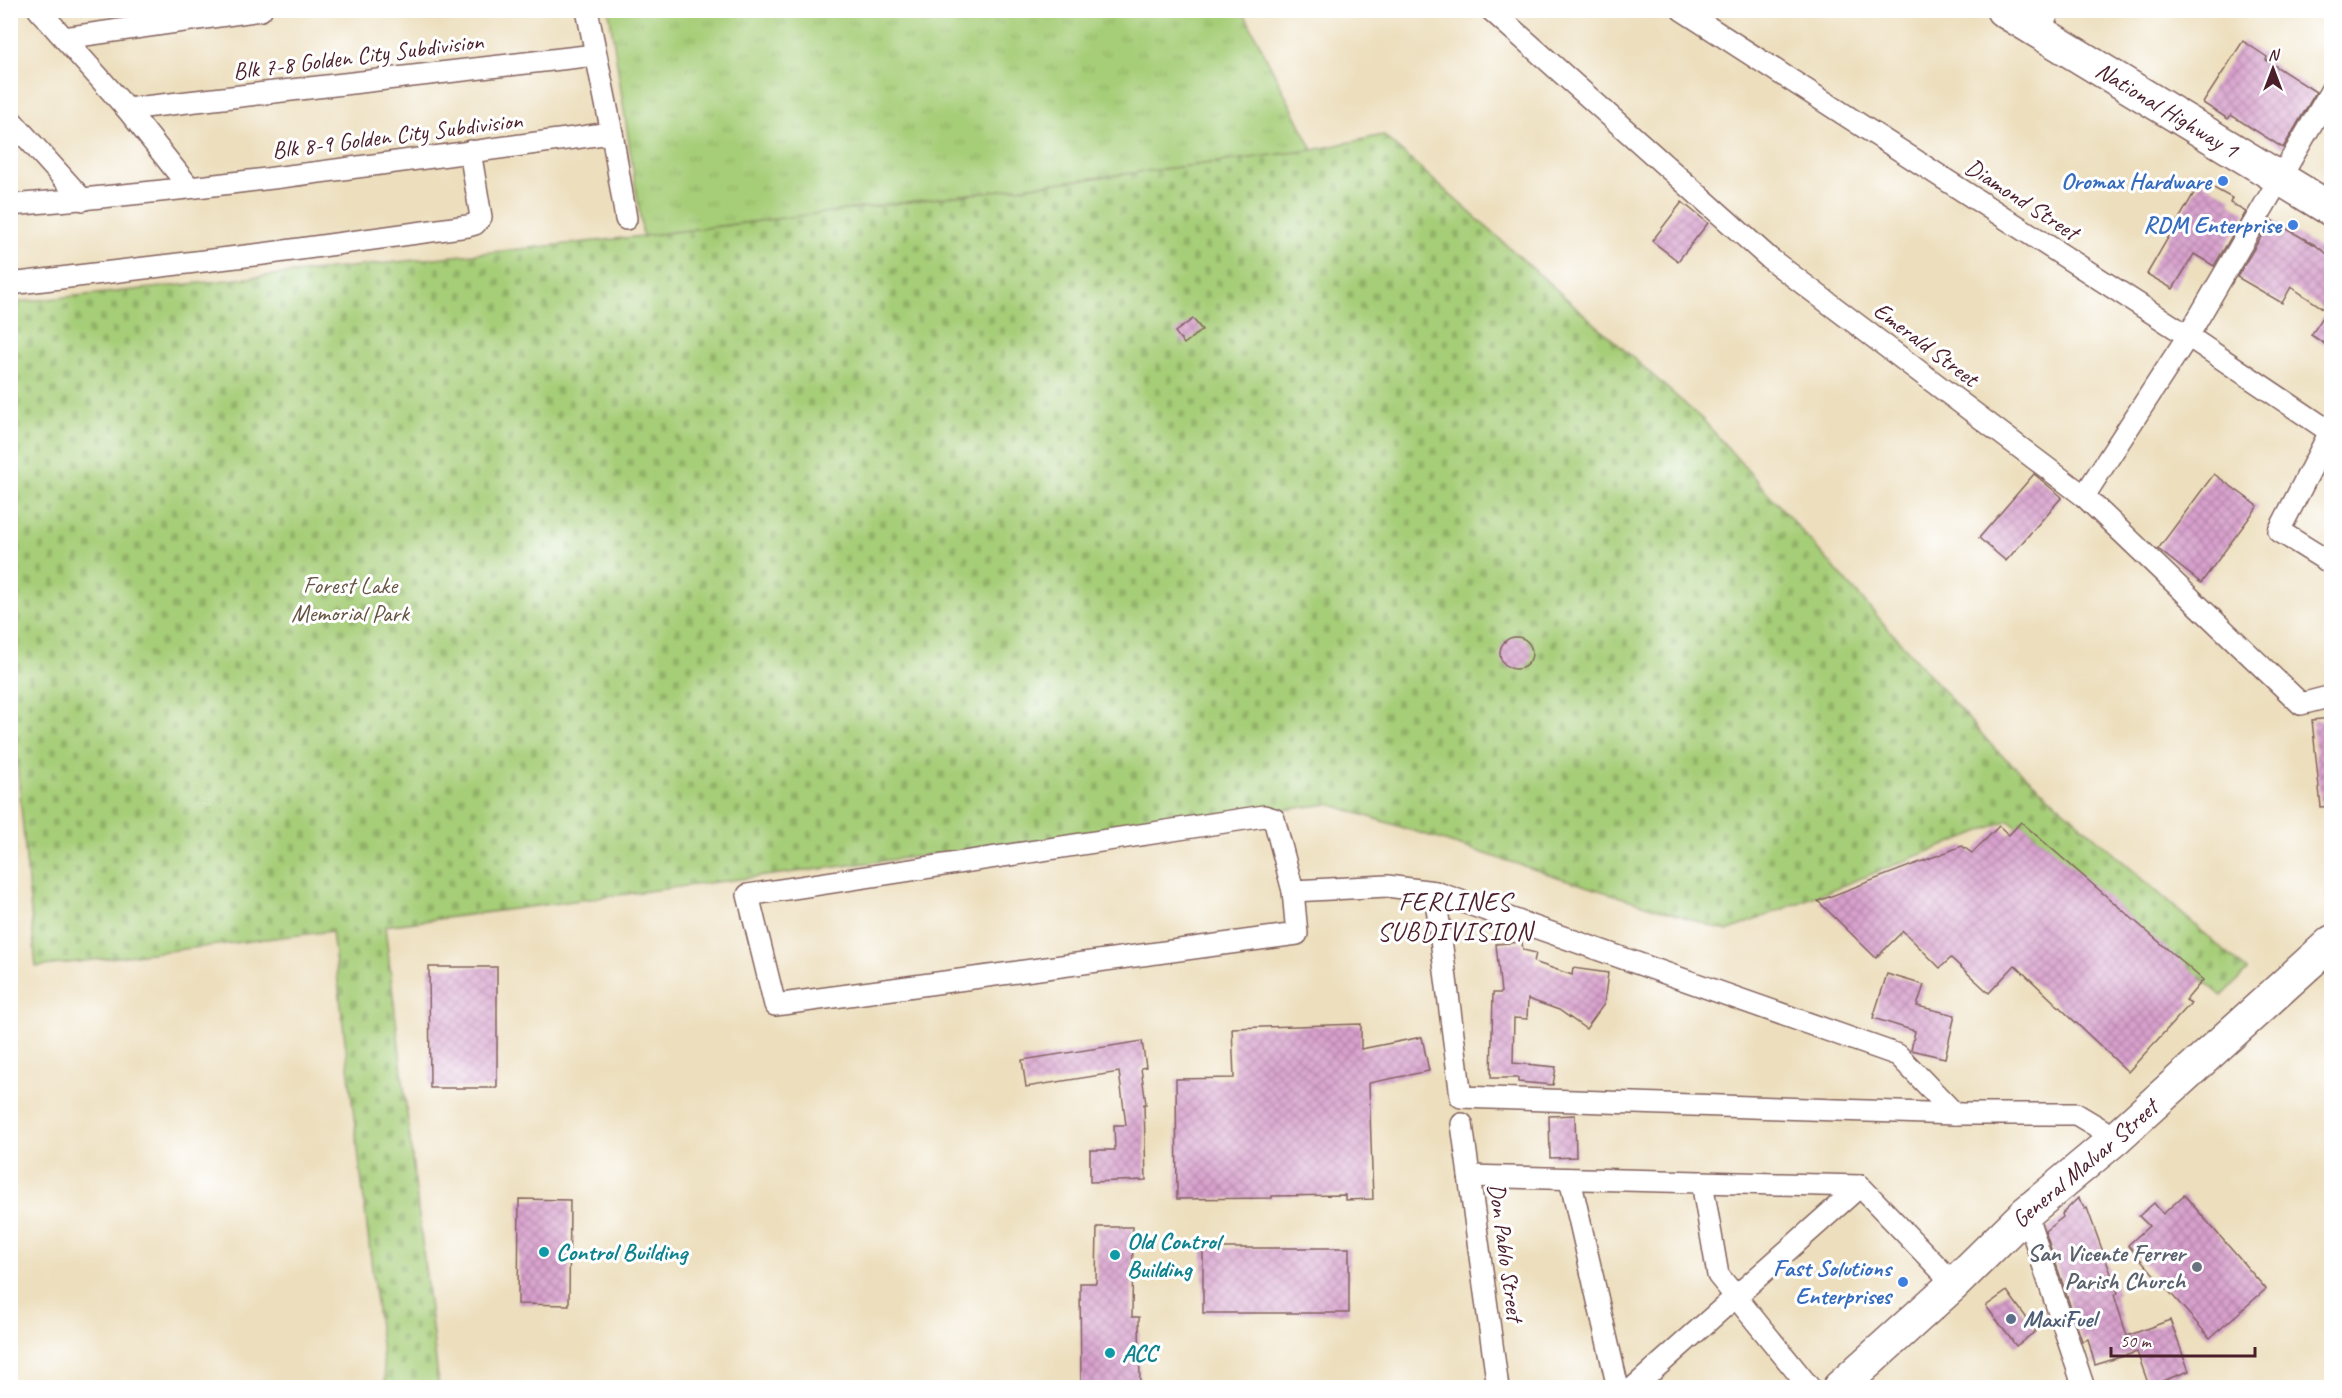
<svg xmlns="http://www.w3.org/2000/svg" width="2342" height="1398" font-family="Caveat,sans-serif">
<defs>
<pattern id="grass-tufts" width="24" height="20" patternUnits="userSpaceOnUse" patternTransform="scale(1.5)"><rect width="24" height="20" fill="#a6cd77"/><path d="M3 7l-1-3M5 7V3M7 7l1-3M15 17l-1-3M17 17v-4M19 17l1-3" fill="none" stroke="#90b067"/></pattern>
<pattern id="cemetery-stones" width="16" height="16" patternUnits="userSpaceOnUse" patternTransform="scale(1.5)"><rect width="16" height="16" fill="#a6cd77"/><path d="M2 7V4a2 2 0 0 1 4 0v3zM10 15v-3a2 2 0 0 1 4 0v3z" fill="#90b067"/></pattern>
<pattern id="building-cross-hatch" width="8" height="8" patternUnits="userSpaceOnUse" patternTransform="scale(1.5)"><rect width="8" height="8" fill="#d8a1cd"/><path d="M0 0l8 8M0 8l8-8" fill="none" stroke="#b183a7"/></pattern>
</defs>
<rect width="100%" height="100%" fill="#fff"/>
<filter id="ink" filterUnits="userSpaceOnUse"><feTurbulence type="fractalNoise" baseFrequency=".0167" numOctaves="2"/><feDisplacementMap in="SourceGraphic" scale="12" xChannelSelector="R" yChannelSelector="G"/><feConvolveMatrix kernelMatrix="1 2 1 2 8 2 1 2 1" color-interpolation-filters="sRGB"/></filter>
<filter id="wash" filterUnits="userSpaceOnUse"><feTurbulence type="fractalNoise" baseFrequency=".008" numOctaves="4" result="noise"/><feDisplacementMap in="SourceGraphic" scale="24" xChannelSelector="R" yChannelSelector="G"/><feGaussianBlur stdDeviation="1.35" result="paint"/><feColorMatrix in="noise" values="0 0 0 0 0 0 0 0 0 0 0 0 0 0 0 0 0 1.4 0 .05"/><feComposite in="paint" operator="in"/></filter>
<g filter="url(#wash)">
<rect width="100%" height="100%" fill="#eddfbe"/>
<polygon fill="url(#grass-tufts)" stroke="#787651" stroke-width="1.5" points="609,11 1243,11 1313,150 643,236"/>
<polygon fill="url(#cemetery-stones)" stroke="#787651" stroke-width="1.5" points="1383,135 1704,421 1995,749 2247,971 2222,996 2009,820 1727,931 1329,804 701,884 385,926 439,1387 386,1387 332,931 36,967 10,688 10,303 643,236 1313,150"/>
<g id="blocks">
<g fill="url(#building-cross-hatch)">
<polygon points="2243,41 2267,57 2266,60 2316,92 2283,148 2231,115 2228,119 2203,103"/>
<polygon points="2201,181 2232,198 2230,203 2246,212 2214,266 2194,254 2173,289 2147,274"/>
<polygon points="1682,202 1708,223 1678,261 1652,241"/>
<polygon points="2271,220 2315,245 2331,257 2331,348 2311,335 2327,311 2291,287 2282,303 2237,277"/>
<polygon points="1193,319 1202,330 1184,344 1175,332"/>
<polygon points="2034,474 2062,497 2006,561 1979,538"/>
<polygon points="2214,474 2258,506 2201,583 2158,549"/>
<circle cx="1516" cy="653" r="16"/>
<polygon points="2331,718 2331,806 2321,807 2312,720"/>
<polygon points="2021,822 2203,980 2186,1000 2191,1003 2128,1072 2015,965 1989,993 1951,958 1940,968 1903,931 1876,958 1818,901 1962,846 1972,853 1999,826 2009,835"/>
<polygon points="1522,942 1523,950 1536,953 1534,962 1572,975 1573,968 1608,973 1604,1004 1586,1029 1559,1010 1528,999 1527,1019 1514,1018 1513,1063 1556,1067 1553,1085 1518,1082 1518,1078 1491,1078 1493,993 1501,993 1496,944"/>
<polygon points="429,967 497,967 497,1088 430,1088"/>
<polygon points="1887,974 1924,985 1917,1006 1955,1015 1945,1058 1911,1050 1915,1031 1873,1018"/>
<polygon points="1361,1024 1361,1049 1422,1037 1429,1071 1369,1083 1373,1199 1345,1200 1345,1195 1272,1196 1272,1198 1177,1199 1176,1079 1234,1078 1232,1028"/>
<polygon points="1142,1041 1146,1067 1141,1068 1146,1104 1144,1104 1146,1180 1090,1182 1090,1150 1115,1150 1114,1125 1126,1125 1119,1072 1026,1087 1022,1060"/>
<polygon points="1575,1115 1576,1157 1550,1158 1549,1116"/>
<polygon points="2184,1195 2266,1289 2210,1338 2128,1245 2149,1226 2139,1216 2154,1203 2163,1214"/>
<polygon points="2078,1198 2085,1209 2087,1208 2118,1293 2114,1295 2127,1336 2170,1320 2189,1371 2149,1386 2137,1352 2095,1365 2088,1339 2082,1341 2045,1231 2063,1217 2062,1214"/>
<polygon points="519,1199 570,1200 569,1305 518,1304"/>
<polygon points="1097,1227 1133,1227 1132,1317 1139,1317 1140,1388 1081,1388 1080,1283 1096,1283"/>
<rect x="1203" y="1248" width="146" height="65"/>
<polygon points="2007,1291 2036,1331 2016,1346 1986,1306"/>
</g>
</g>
</g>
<g filter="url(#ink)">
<use href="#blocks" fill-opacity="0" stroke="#83625e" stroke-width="1.5"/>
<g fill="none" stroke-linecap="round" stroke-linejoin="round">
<defs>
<g id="street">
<polyline points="39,10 127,109 189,187"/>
<polyline points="587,10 612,133 626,219"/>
<polyline points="1491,10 1769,258 2084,496 2301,704 2332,696"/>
<polyline points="1682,10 2188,336 2332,433"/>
<polyline points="2038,32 2050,10"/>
<polyline points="64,38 261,10"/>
<polyline points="127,109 595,55"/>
<polyline points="10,119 83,200"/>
<path d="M10,205C212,190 412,159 612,133"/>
<polyline points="10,284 263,254 468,226 475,224 481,217 470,151"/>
<polyline points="2330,432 2279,531 2332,564"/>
<polyline points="2084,496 2188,336 2332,89"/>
<polygon points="1264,816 1274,819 1293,891 1297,934 775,1005 748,895"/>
<polyline points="1293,891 1387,886 1435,892 1898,1055 1955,1114"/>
<polyline points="1435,892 1461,1097 1955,1114 2076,1114 2116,1138"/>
<polyline points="1462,1124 1498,1388"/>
<polyline points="1469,1176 1860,1186 1954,1284"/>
<polyline points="1570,1179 1618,1388"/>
<polyline points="1702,1182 1718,1275 1810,1388"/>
<polyline points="2026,1213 2084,1388"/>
<polyline points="1633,1388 1860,1186"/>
</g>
<g id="highway">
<path id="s1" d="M2003,10L2332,210"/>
<path id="s2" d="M1839,1388L1954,1284L2026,1213L2116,1138L2332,942"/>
</g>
</defs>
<use href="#street" stroke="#83625e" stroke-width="24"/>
<use href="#highway" stroke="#83625e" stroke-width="36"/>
<use href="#street" stroke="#fff" stroke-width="21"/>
<use href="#highway" stroke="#fff" stroke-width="33"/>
</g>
</g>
<g fill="#3f7fe0" stroke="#fff" stroke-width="2">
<circle cx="2223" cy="181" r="6"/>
<circle cx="2293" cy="225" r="6"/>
<circle cx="1903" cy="1282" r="6"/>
</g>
<g fill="#0f9aa8" stroke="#fff" stroke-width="2">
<circle cx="544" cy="1252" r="6"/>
<circle cx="1115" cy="1255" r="6"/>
<circle cx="1110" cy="1353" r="6"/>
</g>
<circle fill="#6b7280" stroke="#fff" stroke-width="2" cx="2197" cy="1267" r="6"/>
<circle fill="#5c6f8a" stroke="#fff" stroke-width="2" cx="2011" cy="1319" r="6"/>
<g text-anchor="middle" stroke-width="6" stroke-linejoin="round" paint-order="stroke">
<g font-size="24" fill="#4a1f2b" stroke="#fff">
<text transform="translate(358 56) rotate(-7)" y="8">Blk 7-8 Golden City Subdivision</text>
<text dy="8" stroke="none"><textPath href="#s1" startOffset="192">National Highway 1</textPath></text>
<text transform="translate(397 135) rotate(-7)" y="8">Blk 8-9 Golden City Subdivision</text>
<text transform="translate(2022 199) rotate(33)" y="8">Diamond Street</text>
<text transform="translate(1926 344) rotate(37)" y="8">Emerald Street</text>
<text dy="8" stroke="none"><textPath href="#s2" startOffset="333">General Malvar Street</textPath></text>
<text transform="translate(1506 1252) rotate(82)" y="8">Don Pablo Street</text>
</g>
<g font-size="24" font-weight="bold" fill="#366cbe" stroke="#fff" text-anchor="end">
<text x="2211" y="189">Oromax Hardware</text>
<text x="2281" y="233">RDM Enterprise</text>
<text x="1891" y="1276">Fast Solutions<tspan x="1891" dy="28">Enterprises</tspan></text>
</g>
<g font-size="24" fill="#665342" stroke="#fff">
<text x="350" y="593">Forest Lake<tspan x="350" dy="28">Memorial Park</tspan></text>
</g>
<g font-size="24" font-weight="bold" fill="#0d838f" stroke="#fff" text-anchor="start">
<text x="1127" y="1249">Old Control<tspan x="1127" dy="28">Building</tspan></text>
<text x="556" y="1260">Control Building</text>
<text x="1122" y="1361">ACC</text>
</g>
<g font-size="24" font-weight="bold" fill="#5b616d" stroke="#fff" text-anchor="end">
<text x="2185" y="1261">San Vicente Ferrer<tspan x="2185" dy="28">Parish Church</tspan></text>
</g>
<g font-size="24" font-weight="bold" fill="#4e5e75" stroke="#fff" text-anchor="start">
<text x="2023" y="1327">MaxiFuel</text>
</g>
<g font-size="26" letter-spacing="1.5" fill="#4a1f2b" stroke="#fff">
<text x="1455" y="910">FERLINES<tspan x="1455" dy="30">SUBDIVISION</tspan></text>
</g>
</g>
<rect width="2342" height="1398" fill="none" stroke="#fff" stroke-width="36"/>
<g transform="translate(2273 69)" stroke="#ffffff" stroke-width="4.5" paint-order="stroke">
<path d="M0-4.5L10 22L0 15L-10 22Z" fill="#4a1f2b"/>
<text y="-9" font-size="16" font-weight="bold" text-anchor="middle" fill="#4a1f2b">N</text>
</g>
<path d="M2111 1347v9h144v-9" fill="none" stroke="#4a1f2b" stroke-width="3"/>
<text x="2120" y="1347" font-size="18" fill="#4a1f2b" stroke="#ffffff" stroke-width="4.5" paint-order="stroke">50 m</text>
</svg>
